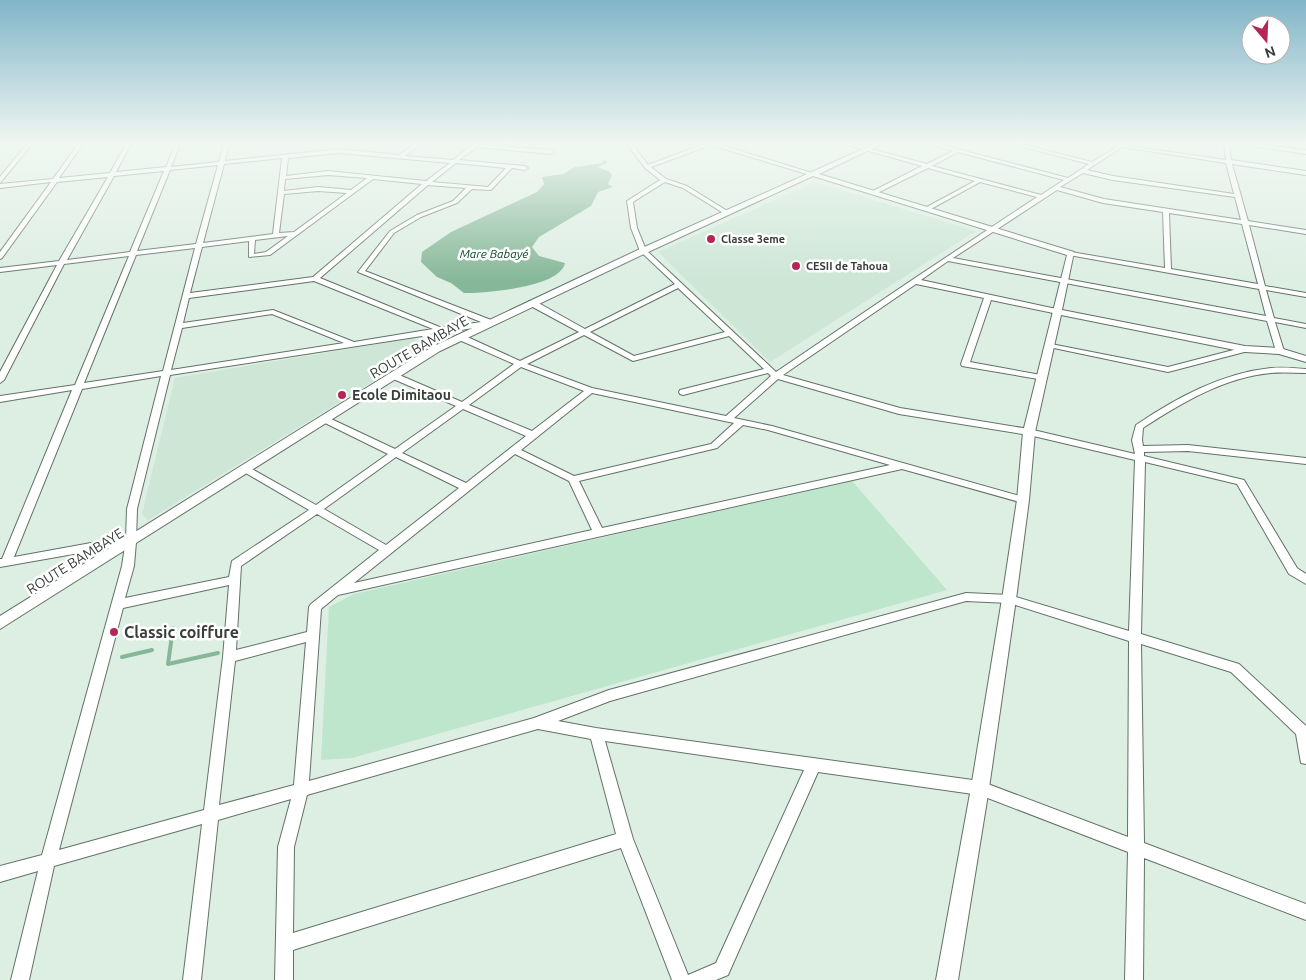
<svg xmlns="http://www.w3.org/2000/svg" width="1306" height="980" font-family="Ubuntu,sans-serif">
<rect width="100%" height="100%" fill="#ddeee3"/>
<g fill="#cde6d6">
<polygon points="0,144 26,144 0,176"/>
<polygon points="815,182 976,231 770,362 658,252"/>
<polygon points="414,338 426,349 148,520 142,514 175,378"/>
</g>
<polygon fill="#bee6cc" points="852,481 947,590 352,758 321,760 329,607 354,594"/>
<path fill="#86b798" d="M603,160L608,162L598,167L610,172L612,175L608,184L613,187L598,192L591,206L539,237L532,247L539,256L565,263C560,288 484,293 464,293L451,283L437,277L421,262L422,252L451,232L537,192L544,184L542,177L563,174L575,167L603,163Z"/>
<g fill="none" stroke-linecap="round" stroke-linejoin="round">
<g stroke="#86b798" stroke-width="4">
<polyline points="173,628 168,664 218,653"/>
<polyline points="122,657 152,650"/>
</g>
<defs>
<g id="minor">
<polygon points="27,144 32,144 0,183 0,177"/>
<path d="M78,144H83L59,178L110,173L126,144H131L116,172L166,167L175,144H180L171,167L219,162L224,144H229L225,161L339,149L399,155L415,144H420L405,156L453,160L473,144L552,150L555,152L552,154L477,147L459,160L525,166L528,168L525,170L512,168L491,190L472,189L457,203L421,217L394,233L365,271L491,320L493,323L492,325L429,335L440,349L436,351H433L422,336L170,375L137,509L136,542L134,566L125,598L229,577L232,561L309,510L244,472L242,470L244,468H250L316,505L388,454L323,422L322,420L323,418H329L395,449L456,406L391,378V374H397L462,402L514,364L457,339V335H463L520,361L579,332L529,305V301H535L585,329L675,284L640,251L631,228L627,201L660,180L645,168L627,144H632L648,165L704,144H718L815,174L810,175L711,145L651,167L666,179L687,186L729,212V214H725L683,188L665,182L633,202L637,228L646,250L776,372L912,280L1037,197L980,182L929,210H925V208L975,181L928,168L875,194H871V192L922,166L844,144H852L927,164L953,151L930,144H938L1068,178L1089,164L1012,144H1020L1092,162L1117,147L1114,146V144L1226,160L1224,144H1229L1231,160L1306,171V175L1232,164L1248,221L1306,230V234L1249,225L1265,286L1306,293V297L1266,290L1274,318L1306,324V328L1275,322L1284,351L1283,353H1280L1276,351L1267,321L948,261L921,280L1061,310V314H1058L991,300L970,362L1041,375L1044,376V380L962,366L961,364L984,298L916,284L783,375L900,408L1029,429L1135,454L1132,440L1136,425C1176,398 1222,373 1271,368C1283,367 1294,368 1306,369V373C1294,373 1283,372 1271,373C1225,377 1181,403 1143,428L1142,440L1143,446L1188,445L1306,458V464L1188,451L1144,452V456L1244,480L1297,568L1306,574V584L1289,574L1237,484L1145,462L1141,634L1239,664L1306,726V764L1301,763L1296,734L1231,672L1141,644L1144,843L1306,904V920L1144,858L1143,980H1125L1128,852L980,795L818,772L728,975L716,980H672L621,848L293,950V980H275L278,847L291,799L218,820L201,980H183L202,824L54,866L29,980H11L38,871L0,882V866L42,855L122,566L125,546L102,549L0,567V559H2L72,390L0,402V396L75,385L129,256L64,264L4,380L0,383V372L57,265L0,272V268L59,261L108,177L57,182L2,258L0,259V252L51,182L0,188V184L53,179ZM1122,147L1226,163L1234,194L1113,176L1087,170ZM958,152L1064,180L1041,195L932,166ZM339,153L450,163L426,181L328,171L286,176L288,158ZM282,158L273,234L203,243L224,164ZM456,163L506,168L488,187L432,182ZM218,165L196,244L137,251L170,170ZM164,171L130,252L67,260L114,176ZM1083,173L1113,180L1235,197L1241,220L1104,199L1060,187ZM328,175L367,178L351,190L318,187L284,191L285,179ZM373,179L422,184L313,277L190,293L202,247L249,241V257L270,255ZM428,185L466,188L453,201L417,215L390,231L358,272L481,322L442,328L320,278ZM1057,190L1103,203L1163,212L1165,268L1071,252L1068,254L1069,255L1259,289L1266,316L953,258ZM318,191L347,193L294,232L279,233L284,194ZM1169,213L1242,224L1258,284L1171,269ZM288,236L266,252L254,254L255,240ZM195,248L163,371L84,383L136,255ZM314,281L433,329L354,342L273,310L183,323L189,298ZM678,288L725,332L634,356L590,332ZM272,314L344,343L171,370L182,328ZM584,335L633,361L729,336L764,369L680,390L679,392L680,394L683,395L768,373L771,376L726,416L592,388L527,364ZM521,367L584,391L532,431L469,405ZM161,376L127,509L126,539L102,541L14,557L82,389ZM778,379L899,414L1029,435L1135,460L1129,631L1009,595L966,593L609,690L534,718L309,781L321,609L338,595L902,469L1023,503L1028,500L1027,498L772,426L734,418ZM592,393L734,423L711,444L574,476L521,450ZM463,409L526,436L466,483L402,453ZM743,425L768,430L890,465L602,528L579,481L717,448ZM515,454L569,481L592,530L354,583ZM396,457L459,488L386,545L324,509ZM317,514L379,550L311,604L309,607L307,632L236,650L241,566ZM229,585L223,657L204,810L59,850L123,608ZM966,601L1009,603L1129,641L1128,837L980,781L596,728L558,721L610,701ZM306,642L294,785L219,805L235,661ZM538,729L591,739L616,834L293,933L294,847L307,795ZM605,741L804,770L716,963L688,975L633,839Z"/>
<polygon points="1242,144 1256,144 1306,150 1306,154"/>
<polygon points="1046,343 1168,367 1245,347 1249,349 1248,351 1168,372 1049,347 1046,347"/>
</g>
<polygon id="tertiary" points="874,144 882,144 819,174 1074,252 1062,310 1245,346 1280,348 1306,356 1306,362 1279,354 1245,352 1061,315 1035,432 1029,500 1016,599 989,788 958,980 936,980 971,788 1002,599 1017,500 1023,432 1067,255 813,176 646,253 440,351 0,629 0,616 432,347 640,249"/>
</defs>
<use href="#minor" stroke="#627267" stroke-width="2"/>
<use href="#tertiary" stroke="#627267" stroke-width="2"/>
<use href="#minor" fill="#fff" fill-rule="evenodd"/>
<use href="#tertiary" fill="#fff" fill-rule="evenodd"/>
</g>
<linearGradient id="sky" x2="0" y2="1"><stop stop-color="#81b5c8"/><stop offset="0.51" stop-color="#f0f7f2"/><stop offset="1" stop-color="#f0f7f2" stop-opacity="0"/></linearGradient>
<rect width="1306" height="281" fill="url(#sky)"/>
<g fill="#b52656" stroke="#fff" stroke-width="2">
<circle cx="711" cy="239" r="5"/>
<circle cx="796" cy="266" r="5"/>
<circle cx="342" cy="395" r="5"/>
<circle cx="114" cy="632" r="5"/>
</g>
<g text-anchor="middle" stroke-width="5" stroke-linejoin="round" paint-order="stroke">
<g font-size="11" font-weight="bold" fill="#383f3a" stroke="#fff" text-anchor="start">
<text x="721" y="243">Classe 3eme</text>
<text x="806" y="270">CESII de Tahoua</text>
</g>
<g font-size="12" font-style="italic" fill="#054528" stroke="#fff">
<text x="494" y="258">Mare Babayé</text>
</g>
<g font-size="14" fill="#383f3a" stroke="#fff">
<text transform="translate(419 347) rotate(-30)" y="5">ROUTE BAMBAYE</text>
<text transform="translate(75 561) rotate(-32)" y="5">ROUTE BAMBAYE</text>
</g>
<g font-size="14" font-weight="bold" fill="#383f3a" stroke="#fff" text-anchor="start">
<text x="352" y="400">Ecole Dimitaou</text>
</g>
<g font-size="16" font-weight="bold" fill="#383f3a" stroke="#fff" text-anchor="start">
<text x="124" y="638">Classic coiffure</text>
</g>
</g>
<g transform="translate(1266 40) rotate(161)"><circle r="24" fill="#ffffff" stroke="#afb2b0"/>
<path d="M0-4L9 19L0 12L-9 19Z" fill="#b52656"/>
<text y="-8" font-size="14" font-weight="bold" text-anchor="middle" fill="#383f3a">N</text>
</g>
</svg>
